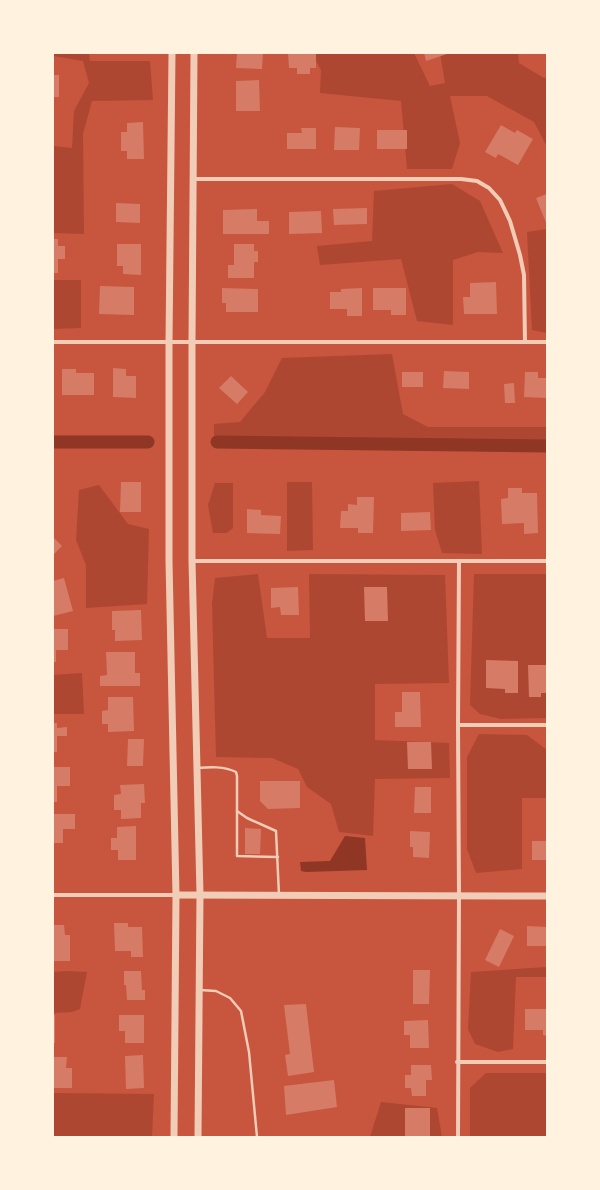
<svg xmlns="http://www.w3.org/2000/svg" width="600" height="1190" font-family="Poppins,sans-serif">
<rect width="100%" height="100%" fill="#c8553d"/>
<g fill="#ae4732">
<polygon points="53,53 89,53 90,61 150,61 153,100 92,101 83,134 84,234 53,233 53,146 72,148 74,111 89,83 83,61 53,56"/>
<polygon points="312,53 414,53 430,86 445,83 440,53 518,53 519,63 544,78 547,77 547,147 534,122 487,96 450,96 460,143 452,169 407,169 401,101 320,93 321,70"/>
<polygon points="452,184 480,201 503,253 478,252 453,260 453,325 417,321 401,259 320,265 317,246 372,241 374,191"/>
<polygon points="547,229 547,333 532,330 527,232"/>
<polygon points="53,280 81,280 81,328 53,329"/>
<polygon points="392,354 403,414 428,427 547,427 547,441 214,437 214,424 240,422 265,392 282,358"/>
<polygon points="479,481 482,554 442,553 435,530 433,483"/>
<polygon points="287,482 312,482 313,550 287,551"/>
<polygon points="215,483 233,483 233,528 227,533 213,533 208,505"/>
<polygon points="99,485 128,524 149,529 147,604 86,608 86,565 76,540 79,490"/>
<polygon points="258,574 267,638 310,638 309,574 445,575 449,683 375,684 375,740 449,743 450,778 375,779 373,836 339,832 331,804 307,787 298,769 272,758 216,757 212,604 215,578"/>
<polygon points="474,574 547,574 547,718 501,719 480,714 470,705"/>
<polygon points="82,673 84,714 53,714 53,675"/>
<polygon points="479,734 527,735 547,750 547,798 522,798 522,869 476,873 467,849 467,757"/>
<polygon points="547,967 547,977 516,977 513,1049 498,1052 475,1044 468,1029 471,972"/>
<polygon points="66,971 87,972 80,1009 72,1012 53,1013 53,972"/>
<polygon points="486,1073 547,1073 547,1137 470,1137 470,1088"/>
<polygon points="53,1093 154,1094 152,1137 53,1137"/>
<polygon points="381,1102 437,1108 442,1137 370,1137"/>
</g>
<polygon fill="#8f3625" points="345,836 365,838 367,870 306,872 301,871 300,862 330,861"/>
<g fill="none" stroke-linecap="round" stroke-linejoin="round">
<g stroke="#8f3625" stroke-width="13">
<polyline points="53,442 148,442"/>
<polyline points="217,442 547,446"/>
</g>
</g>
<g fill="#d67c66">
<polygon points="237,53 263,53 262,69 236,68"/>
<polygon points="288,53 316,53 316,68 310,68 310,74 297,74 297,68 289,68"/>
<polygon points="424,53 450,53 426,61"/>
<rect x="53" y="75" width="6" height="22"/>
<polygon points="259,80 260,111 236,111 236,81"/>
<polygon points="143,122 144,159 127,159 127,151 121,151 121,132 127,132 127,123"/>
<polygon points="501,125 515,133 517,130 533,139 518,165 498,154 496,158 485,152"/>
<polygon points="335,127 360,128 359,150 334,150"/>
<polygon points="301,128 316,128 316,149 287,149 287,133 302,133"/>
<rect x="377" y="130" width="30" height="19"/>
<polygon points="547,194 547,225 536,198"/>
<polygon points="116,203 140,204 140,223 116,222"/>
<polygon points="367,208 367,224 334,225 333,209"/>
<polygon points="257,209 257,221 269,221 269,234 223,234 223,210"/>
<polygon points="321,211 322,233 289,234 289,212"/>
<polygon points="53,239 58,239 58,246 65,246 65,259 58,259 58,273 53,273"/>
<polygon points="117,244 141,244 141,275 123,274 123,266 117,266"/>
<polygon points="234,244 254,244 254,251 258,251 258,262 254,262 254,278 228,278 228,265 234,265"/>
<polygon points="496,282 497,314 464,314 463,297 470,297 470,283"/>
<polygon points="100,286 134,287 134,315 99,314"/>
<polygon points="222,288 258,289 258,312 226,312 226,303 222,303"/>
<polygon points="362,288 362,316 347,316 347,309 330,309 330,292 341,292 341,289"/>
<polygon points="373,288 406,288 406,315 391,315 391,310 373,310"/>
<polygon points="113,368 126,369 126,376 136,376 136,398 113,397"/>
<polygon points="62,369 76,369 76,373 94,373 94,395 62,395"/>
<polygon points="444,371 469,372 469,389 443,388"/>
<rect x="402" y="372" width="21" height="15"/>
<polygon points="525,372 538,372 538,378 547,378 547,398 524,397"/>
<polygon points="231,376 248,392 237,404 219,388"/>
<polygon points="514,383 515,403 505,403 504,384"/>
<polygon points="121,482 141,482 141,512 120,512"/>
<polygon points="508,488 522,488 522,493 537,493 538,533 524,534 524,523 502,524 501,499 508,498"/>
<polygon points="357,497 374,497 373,533 358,533 358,528 340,528 341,511 348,511 348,504 357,505"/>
<polygon points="247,509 261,510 261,515 281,516 280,534 247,533"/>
<polygon points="430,512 431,530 401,531 401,513"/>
<polygon points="53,537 62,546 53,555"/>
<polygon points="64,578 73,611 53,616 53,581"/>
<polygon points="298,587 299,615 281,615 280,607 271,608 271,588"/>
<polygon points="364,587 387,587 388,621 365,621"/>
<polygon points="141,610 142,640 115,641 115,630 112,630 112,611"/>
<polygon points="53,629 68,629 68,650 56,650 56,662 53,662"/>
<polygon points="106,652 135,652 135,673 140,673 140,686 100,686 100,676 107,675"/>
<polygon points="486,660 518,661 518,693 505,693 505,689 486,688"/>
<polygon points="528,665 547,665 547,693 541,693 541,697 529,697"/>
<polygon points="402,692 420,692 421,727 395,727 395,712 402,712"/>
<polygon points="108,697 133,697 134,731 108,732 108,724 102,724 102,711 108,710"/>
<polygon points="53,723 57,723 57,728 67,727 67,736 57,736 57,752 53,752"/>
<polygon points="128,739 144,739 143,766 127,766"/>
<polygon points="407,742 431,742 432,769 408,769"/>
<polygon points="53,767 70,767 70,786 57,786 57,802 53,802"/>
<polygon points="260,781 300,781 300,808 268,809 260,801"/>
<polygon points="144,784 145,803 141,803 141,818 121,819 121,810 114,810 114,795 121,794 120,785"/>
<polygon points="415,787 431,787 431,813 414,813"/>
<polygon points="53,814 75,814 75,829 63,829 63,843 53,843"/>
<polygon points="136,826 136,860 118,860 118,850 111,850 111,838 117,838 117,827"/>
<polygon points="245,828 261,829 260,854 245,854"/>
<polygon points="410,831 430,832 429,858 413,857 413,847 410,847"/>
<rect x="532" y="841" width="15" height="19"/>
<polygon points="114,923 128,923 128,927 142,927 143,957 131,957 131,951 115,951"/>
<polygon points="53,925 64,925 65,935 70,935 70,961 53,961"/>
<polygon points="527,926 547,927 547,946 527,946"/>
<polygon points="500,929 514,936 499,967 485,960"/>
<polygon points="413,970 430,970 429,1004 413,1004"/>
<polygon points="124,971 141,971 142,990 145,990 145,1000 127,1000 126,985 124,985"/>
<polygon points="306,1004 314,1072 288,1076 285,1055 290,1054 284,1005"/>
<polygon points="525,1009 547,1009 547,1036 543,1035 543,1030 525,1030"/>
<rect x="53" y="1015" width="2" height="28"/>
<polygon points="119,1015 144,1015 144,1043 125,1043 125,1031 119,1031"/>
<polygon points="428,1020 429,1048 410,1048 410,1035 404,1035 404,1021"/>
<polygon points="143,1055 144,1088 126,1089 125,1056"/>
<polygon points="53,1057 67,1057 66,1068 72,1068 72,1088 53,1088"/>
<polygon points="411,1065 431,1065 432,1080 426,1080 426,1096 412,1096 411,1088 405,1088 405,1075 411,1075"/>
<polygon points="334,1080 337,1107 286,1115 284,1086"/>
<rect x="405" y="1108" width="25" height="29"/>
</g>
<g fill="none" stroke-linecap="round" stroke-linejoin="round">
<g stroke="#f1ccb7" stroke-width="2.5">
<path d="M197,768C210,767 224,766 236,772L237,776V811L247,818L276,831L279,895"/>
<polyline points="237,811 237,856 278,857"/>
<polyline points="200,990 216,991 230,998 241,1011 249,1052 257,1137"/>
</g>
<g stroke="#f1ccb7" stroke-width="4">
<polyline points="194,179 461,179 477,181 489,188 500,200 510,221 520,255 524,275 525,342"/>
<polyline points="53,342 547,342"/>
<polyline points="192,561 547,561"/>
<polyline points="458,725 547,725"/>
<polyline points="53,895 176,895"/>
<polyline points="457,1062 547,1062"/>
<polyline points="458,1137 459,896 458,725 459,561"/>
</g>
<g stroke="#f1ccb7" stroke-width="7">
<polyline points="172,53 169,343 169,561 176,895 174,1137"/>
<polyline points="194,53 192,343 192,561 200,894 198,1137"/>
<polyline points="176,895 547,896"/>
</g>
</g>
<rect width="600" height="1190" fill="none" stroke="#fff3e0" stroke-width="108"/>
</svg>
